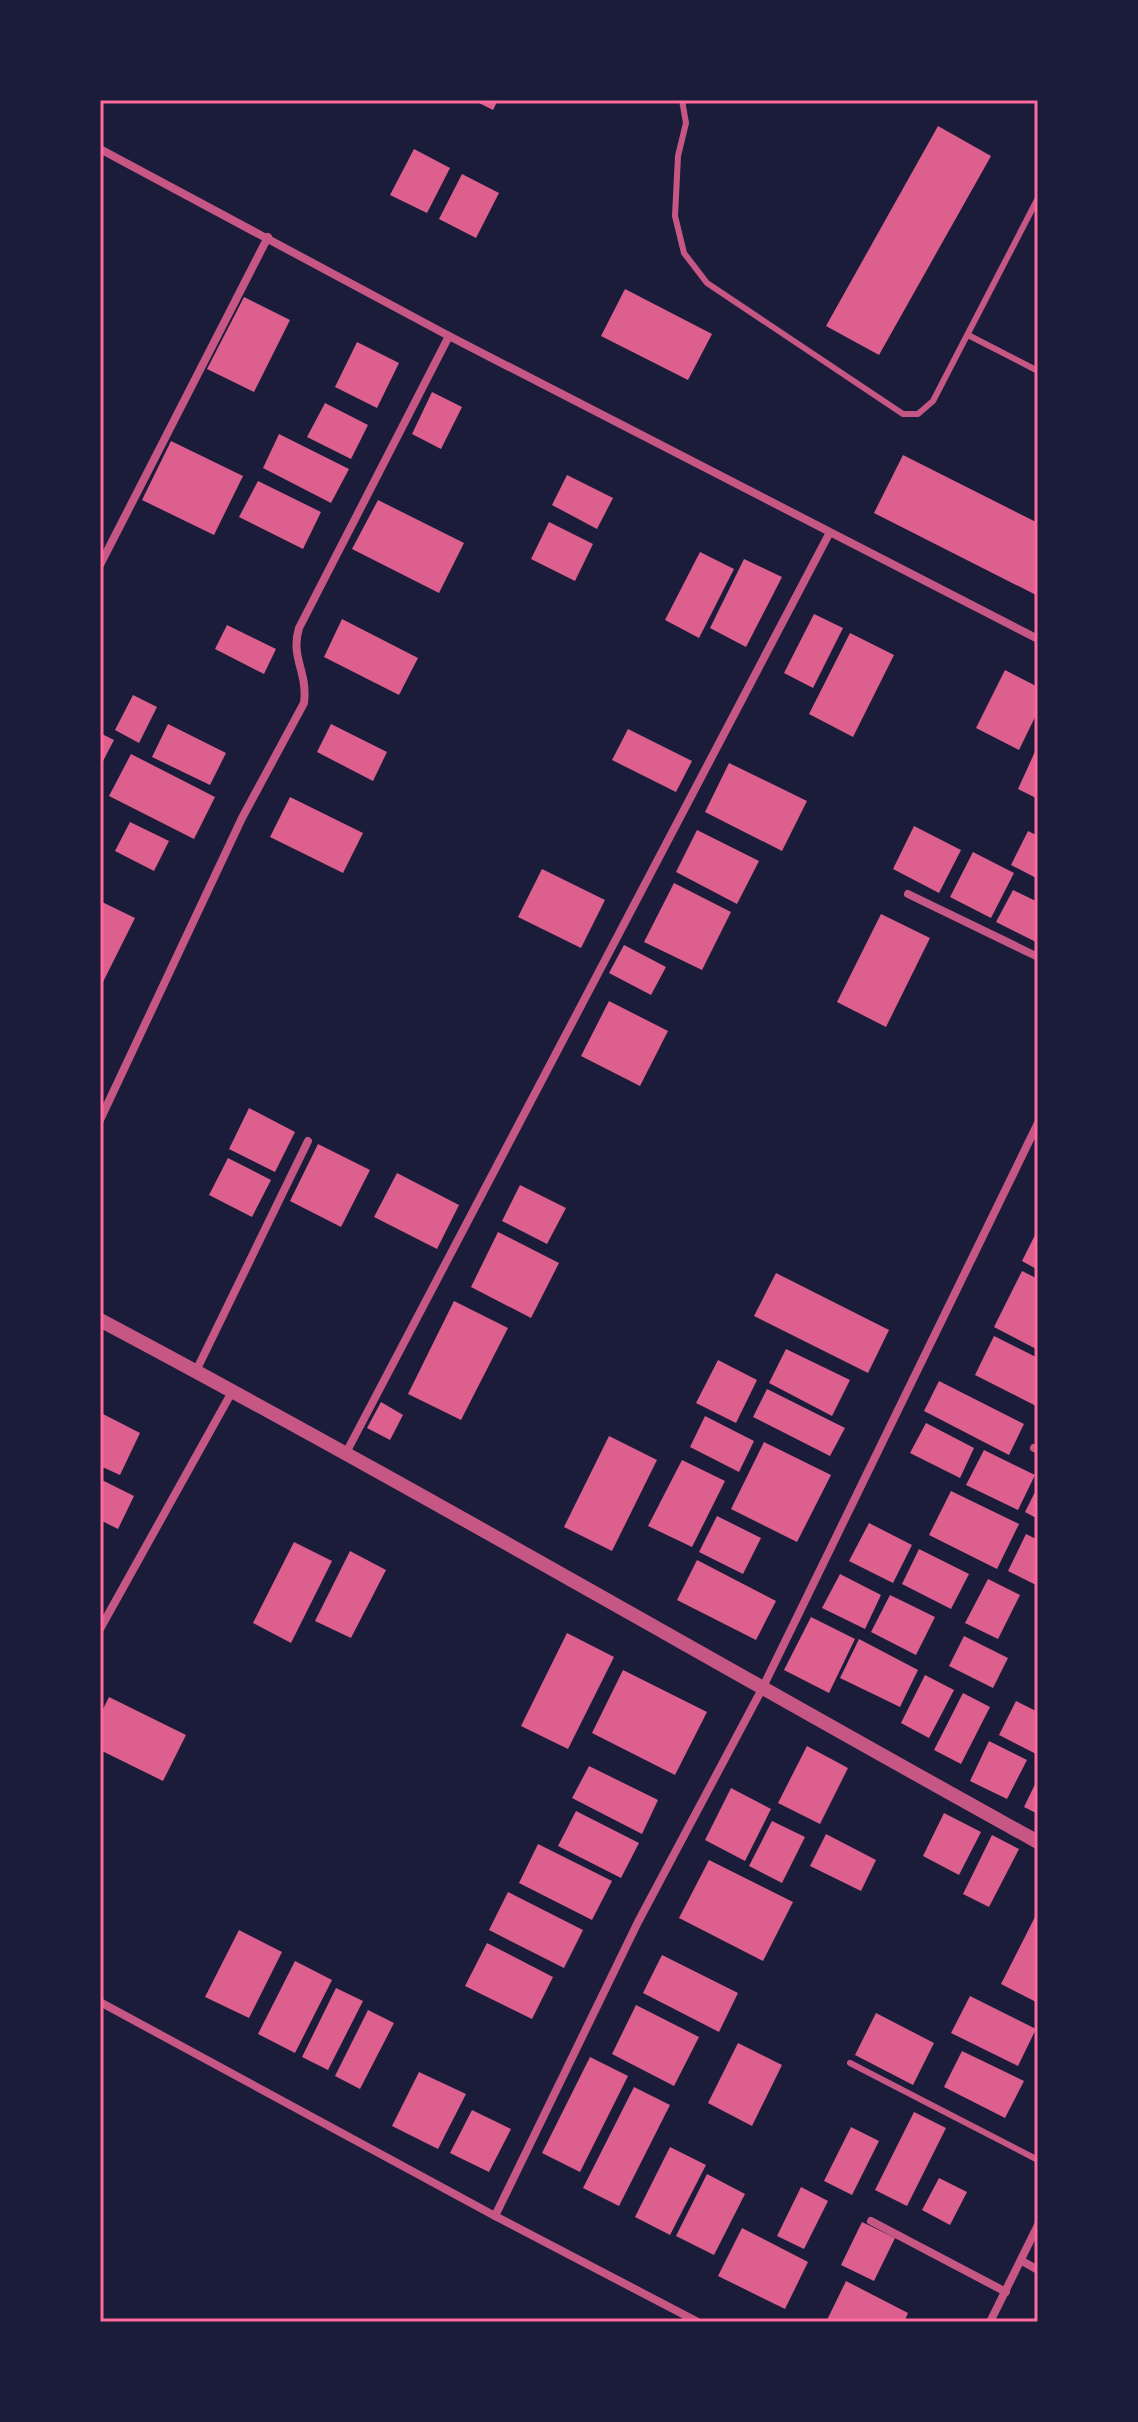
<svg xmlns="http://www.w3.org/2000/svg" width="1138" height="2422" font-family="'Zilla Slab',serif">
<rect width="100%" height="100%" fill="#1b1b3a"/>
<g fill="#dd5f8e">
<polygon points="473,100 498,100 493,110"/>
<polygon points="938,126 991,156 879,355 826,326"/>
<polygon points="414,149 450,168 427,213 390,195"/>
<polygon points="462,174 499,193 476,238 439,219"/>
<polygon points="625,289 712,334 688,380 601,336"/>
<polygon points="244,297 290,320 254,392 207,369"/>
<polygon points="357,342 399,363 377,408 335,387"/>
<polygon points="432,392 462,407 441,449 412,434"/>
<polygon points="325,403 368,425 351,459 307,437"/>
<polygon points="279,434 349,469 331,503 263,468"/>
<polygon points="171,441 243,476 214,535 142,500"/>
<polygon points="903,455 1038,523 1038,596 874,513"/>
<polygon points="567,475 613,498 597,529 552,505"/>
<polygon points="258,481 321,512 303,549 239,517"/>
<polygon points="378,500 464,543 439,593 352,549"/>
<polygon points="549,522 593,544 575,581 531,559"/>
<polygon points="700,552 734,569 699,638 665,620"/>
<polygon points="744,559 782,577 746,647 710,628"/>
<polygon points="814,614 843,628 813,688 784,673"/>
<polygon points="342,619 418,658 399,695 324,657"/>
<polygon points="227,625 276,649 264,674 215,649"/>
<polygon points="850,633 894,655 853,737 809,714"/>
<polygon points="1005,670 1038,687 1038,711 1019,750 976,728"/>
<polygon points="133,695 157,707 139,743 115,730"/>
<polygon points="168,724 226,753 210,785 152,757"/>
<polygon points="331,724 387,752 373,781 317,752"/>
<polygon points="628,729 692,761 676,792 612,760"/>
<polygon points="100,733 114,740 100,767"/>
<polygon points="1038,745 1038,799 1018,789"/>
<polygon points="131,754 215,797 194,839 109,796"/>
<polygon points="729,763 807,801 782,851 705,812"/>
<polygon points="290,797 363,833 343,873 270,837"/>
<polygon points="130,822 169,841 154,871 115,851"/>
<polygon points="914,826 961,850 939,893 893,869"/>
<polygon points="697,830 759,861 737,904 676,872"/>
<polygon points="1028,831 1038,836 1038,879 1011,865"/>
<polygon points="973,852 1014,873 991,918 950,897"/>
<polygon points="542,869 605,900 581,948 518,917"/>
<polygon points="674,883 731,912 702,970 644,942"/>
<polygon points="1013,890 1038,902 1038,943 996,922"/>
<polygon points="100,901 135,918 100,988"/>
<polygon points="881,914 930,938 886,1027 837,1002"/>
<polygon points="624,945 666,967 651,995 609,973"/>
<polygon points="609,1001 668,1031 640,1086 581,1056"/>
<polygon points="249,1108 295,1132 275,1172 229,1149"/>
<polygon points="318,1144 370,1170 341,1227 290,1201"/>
<polygon points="228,1158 271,1180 252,1217 209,1195"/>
<polygon points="397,1173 459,1205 437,1249 374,1217"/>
<polygon points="520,1185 566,1208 547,1244 502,1221"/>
<polygon points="1038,1229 1038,1270 1022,1261"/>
<polygon points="498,1232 559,1263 531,1318 471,1287"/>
<polygon points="1022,1271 1038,1279 1038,1350 994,1327"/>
<polygon points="776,1273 889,1330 868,1373 754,1316"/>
<polygon points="454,1301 508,1328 461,1420 408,1394"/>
<polygon points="994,1336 1038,1358 1038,1407 975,1375"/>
<polygon points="786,1349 850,1380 832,1416 769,1383"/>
<polygon points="718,1360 757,1380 736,1423 696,1403"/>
<polygon points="939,1381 1024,1424 1009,1455 924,1411"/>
<polygon points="767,1389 845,1428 830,1456 753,1417"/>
<polygon points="381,1402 403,1415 390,1440 367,1428"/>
<polygon points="103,1414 140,1433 120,1475 100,1466"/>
<polygon points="705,1416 754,1441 739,1472 690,1447"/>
<polygon points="926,1423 974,1448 960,1478 910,1453"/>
<polygon points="609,1436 657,1460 612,1551 564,1527"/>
<polygon points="764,1442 831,1475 797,1542 731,1509"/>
<polygon points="984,1450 1035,1475 1018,1510 966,1485"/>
<polygon points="682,1460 725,1481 692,1547 648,1526"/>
<polygon points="100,1479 134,1496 118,1529 100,1520"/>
<polygon points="1038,1486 1038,1519 1025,1512"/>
<polygon points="951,1491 1019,1524 997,1569 929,1535"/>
<polygon points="717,1516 761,1538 743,1574 699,1552"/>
<polygon points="869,1523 912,1545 893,1583 849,1561"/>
<polygon points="1026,1534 1038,1540 1038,1586 1008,1571"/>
<polygon points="294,1542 332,1561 291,1643 253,1623"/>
<polygon points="919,1549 969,1574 951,1609 902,1584"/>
<polygon points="350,1551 386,1570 351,1638 315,1621"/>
<polygon points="697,1560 776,1601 756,1640 677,1600"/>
<polygon points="840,1574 881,1595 865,1629 822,1608"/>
<polygon points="988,1579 1020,1595 998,1639 965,1623"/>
<polygon points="890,1595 935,1617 916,1655 871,1632"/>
<polygon points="811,1617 855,1639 829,1693 784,1670"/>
<polygon points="567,1633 614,1657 568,1749 521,1726"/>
<polygon points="964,1636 1008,1658 993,1688 949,1666"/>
<polygon points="859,1639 918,1670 900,1707 840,1678"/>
<polygon points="623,1670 707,1712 675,1775 592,1733"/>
<polygon points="925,1675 954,1690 929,1738 901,1723"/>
<polygon points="963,1693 990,1707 961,1764 934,1750"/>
<polygon points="109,1697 186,1735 163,1781 100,1750 100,1715"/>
<polygon points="1016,1701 1038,1712 1038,1755 999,1735"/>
<polygon points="989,1741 1027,1760 1007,1799 970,1781"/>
<polygon points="807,1746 848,1768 820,1824 778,1803"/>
<polygon points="589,1766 658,1800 642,1834 572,1798"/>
<polygon points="1038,1778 1038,1814 1024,1807"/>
<polygon points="731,1788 771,1809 745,1861 705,1840"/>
<polygon points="576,1811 639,1843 621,1878 558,1846"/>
<polygon points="944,1813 981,1832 959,1875 923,1856"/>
<polygon points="772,1821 805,1837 782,1883 749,1866"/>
<polygon points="826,1834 876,1860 861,1891 810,1866"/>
<polygon points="992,1835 1019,1849 989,1907 963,1894"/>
<polygon points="538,1844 612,1881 592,1920 519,1883"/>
<polygon points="709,1860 793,1902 763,1961 679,1918"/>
<polygon points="508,1892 583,1930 564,1968 489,1930"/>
<polygon points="1038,1911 1038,2003 1001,1984"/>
<polygon points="239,1930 282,1952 249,2018 205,1997"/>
<polygon points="487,1943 553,1977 532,2019 465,1986"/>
<polygon points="662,1955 738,1993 719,2032 643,1993"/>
<polygon points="295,1961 332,1980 295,2053 258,2034"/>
<polygon points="336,1988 363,2001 328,2070 302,2057"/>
<polygon points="970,1996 1036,2029 1018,2066 951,2033"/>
<polygon points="636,2005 699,2037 674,2086 612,2054"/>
<polygon points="368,2010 394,2023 360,2089 335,2076"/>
<polygon points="876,2013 934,2043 913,2085 855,2055"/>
<polygon points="738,2043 782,2065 752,2126 708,2103"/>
<polygon points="962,2051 1024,2081 1005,2118 944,2087"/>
<polygon points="590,2057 628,2076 580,2172 542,2153"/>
<polygon points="419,2072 466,2094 438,2149 392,2126"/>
<polygon points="634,2087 670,2105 619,2206 583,2188"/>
<polygon points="472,2110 511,2129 489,2172 450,2153"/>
<polygon points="914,2112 946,2128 907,2206 875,2190"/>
<polygon points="851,2127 879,2141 852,2195 824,2181"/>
<polygon points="670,2147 706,2165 670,2235 635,2217"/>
<polygon points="707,2174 745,2194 714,2255 676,2236"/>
<polygon points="939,2178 967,2192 950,2225 922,2210"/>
<polygon points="801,2187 828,2201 804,2249 777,2236"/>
<polygon points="862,2222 895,2238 874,2281 841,2265"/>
<polygon points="742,2228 808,2262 785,2309 718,2276"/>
<polygon points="846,2281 908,2313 904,2322 827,2320"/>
</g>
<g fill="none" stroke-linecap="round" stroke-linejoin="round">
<g stroke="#c65784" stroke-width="6">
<polyline points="682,100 686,123 678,156 675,216 684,253 707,283 903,414 918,414 933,401 1038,198"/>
<polyline points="968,335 1038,371"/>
<polyline points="850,2063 1038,2160"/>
</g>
<g stroke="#c65784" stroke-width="8">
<polyline points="100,149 449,336 1038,639"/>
<polyline points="100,565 268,237"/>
<polyline points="908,894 1038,957"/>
<path d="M100,1120L242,818L304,703C308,671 290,658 299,628L449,336"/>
<polyline points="196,1371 308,1141"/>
<polyline points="1034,1448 1038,1450"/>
<polyline points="347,1451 829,534"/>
<polyline points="100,1629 233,1390"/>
<polyline points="100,2002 495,2216 698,2322"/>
<polyline points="495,2216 638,1922 762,1689 1038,1123"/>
<polyline points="871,2221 1006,2292"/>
<polyline points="1022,2261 1038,2270"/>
<polyline points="990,2322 1038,2225"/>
</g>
<path stroke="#c65784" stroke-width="14" d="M100,1320C416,1488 725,1669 1038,1842"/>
</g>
<rect width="1138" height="2422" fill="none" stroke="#1b1b3a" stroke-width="204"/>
<rect x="102" y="102" width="934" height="2218" fill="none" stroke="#ff6b9d" stroke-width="3"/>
</svg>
